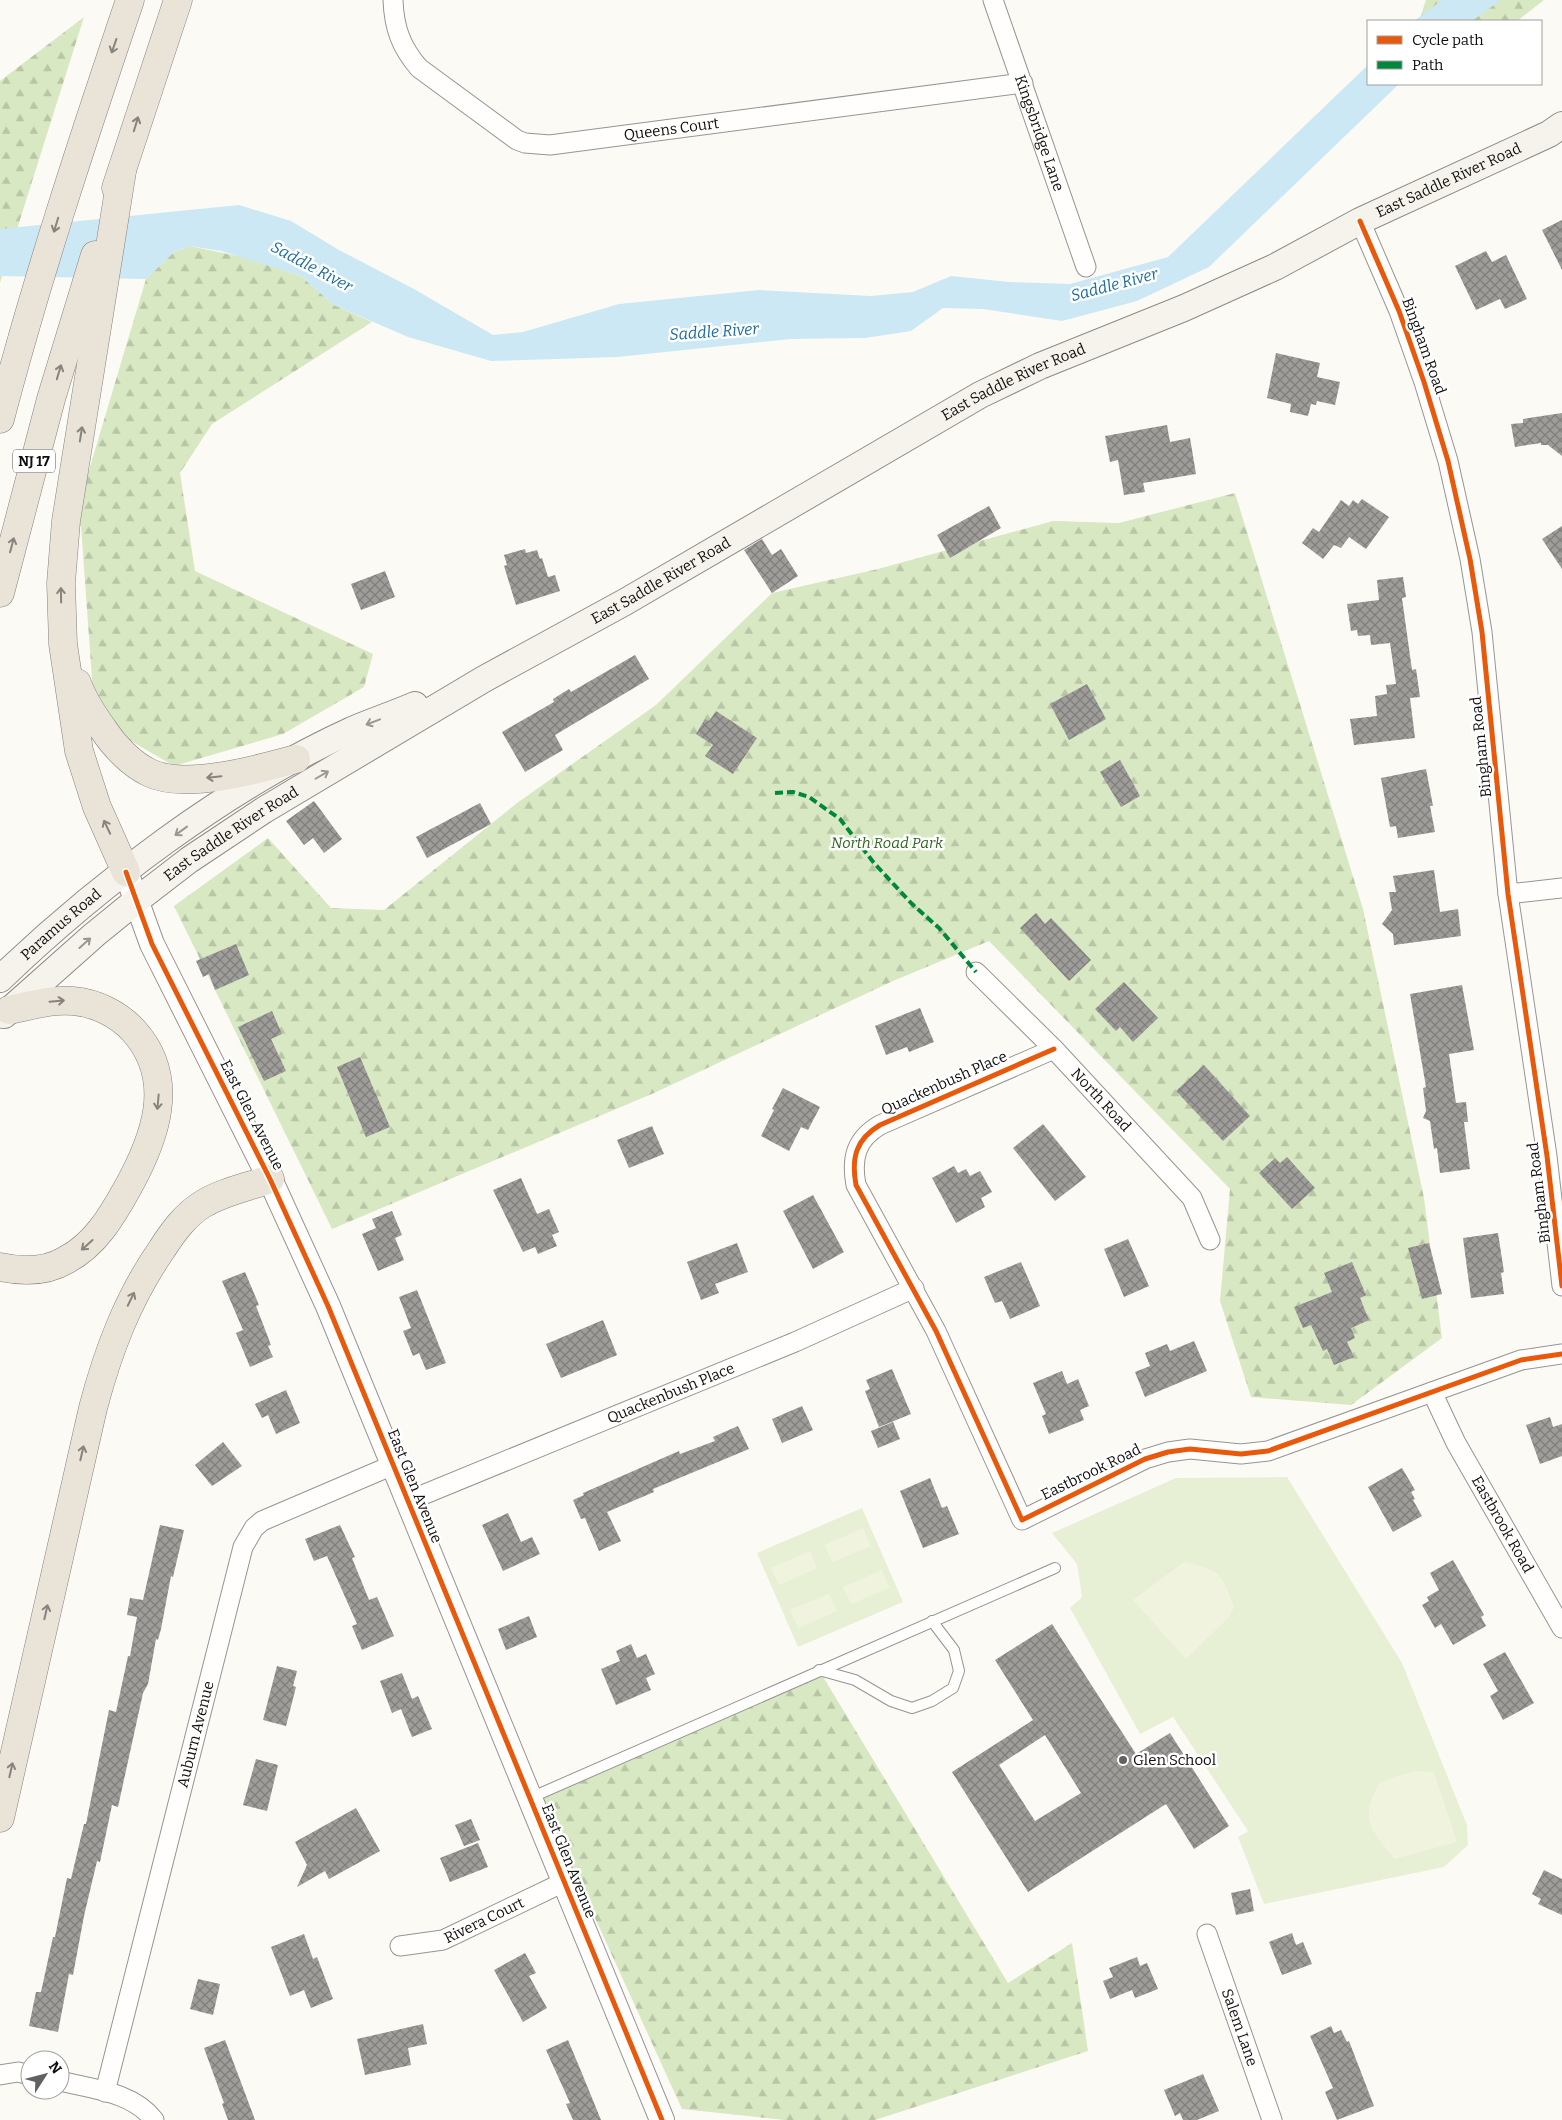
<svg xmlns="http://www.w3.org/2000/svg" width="1562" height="2120" font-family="Bitter,serif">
<defs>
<pattern id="forest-firs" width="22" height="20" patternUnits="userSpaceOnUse" patternTransform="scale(1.25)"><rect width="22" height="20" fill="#d8e8c3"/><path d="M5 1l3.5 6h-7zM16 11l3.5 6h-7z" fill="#b8c6a6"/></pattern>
<pattern id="building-cross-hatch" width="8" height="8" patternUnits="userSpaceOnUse" patternTransform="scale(1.25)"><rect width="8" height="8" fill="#9f9d9a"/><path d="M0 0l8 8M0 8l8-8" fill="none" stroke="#807e7c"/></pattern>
</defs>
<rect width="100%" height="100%" fill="#fcfaf4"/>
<g fill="#e7f0d5">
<polygon points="1287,1477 1402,1663 1467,1825 1468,1845 1444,1867 1264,1904 1238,1837 1248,1831 1173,1717 1140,1734 1070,1608 1082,1597 1077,1564 1052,1533 1176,1478"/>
<polygon points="862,1508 903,1602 798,1647 757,1553"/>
</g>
<g fill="url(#forest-firs)">
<polygon points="1426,0 1544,0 1517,21 1425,21 1421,15"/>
<polygon points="84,17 0,283 0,81"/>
<polygon points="190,246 242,257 301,276 334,305 372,322 212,424 180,473 195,571 373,654 364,687 283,734 174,766 95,720 81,526 70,534 146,279 174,252"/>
<polygon points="1235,493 1363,909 1424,1198 1442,1338 1351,1405 1251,1397 1220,1301 1230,1189 989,941 893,981 654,1093 332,1229 174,906 268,838 331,908 384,910 517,803 656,705 772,593 878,569 1053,521 1119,523"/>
<polygon points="819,1670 1008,1983 1072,1943 1088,2051 875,2120 785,2120 682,2109 539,1795"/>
</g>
<g fill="#f0f4df">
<polygon points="863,1528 871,1546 832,1562 825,1545"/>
<polygon points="810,1551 817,1568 779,1585 771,1568"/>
<path d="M1184,1562C1221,1571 1221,1572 1234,1607L1230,1616L1186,1659L1133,1600Z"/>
<polygon points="882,1570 889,1588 851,1604 843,1587"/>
<polygon points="829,1594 837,1611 798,1628 790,1610"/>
<path d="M1416,1771L1434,1772L1457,1842L1394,1859C1372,1828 1359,1823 1378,1785L1396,1776Z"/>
</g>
<g fill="#cce8f4">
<polygon points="1442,0 1501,0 1472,21 1414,21"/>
<polygon points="1368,65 1368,84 1399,84 1209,267 1137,301 1062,321 983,309 943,308 911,331 865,338 791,339 617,357 491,361 408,337 334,305 301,276 221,251 190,246 174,252 146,279 0,276 0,229 239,205 291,221 339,250 414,289 493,335 523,332 619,304 759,290 871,296 913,292 951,276 1009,282 1070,284 1168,257"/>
</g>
<g fill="url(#building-cross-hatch)" fill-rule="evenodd">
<polygon points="1562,220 1562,270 1542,230"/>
<polygon points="1486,251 1492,262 1506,255 1527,299 1505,309 1500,299 1476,310 1455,266"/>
<polygon points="1276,353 1320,363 1317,377 1340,382 1335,405 1317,401 1316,405 1311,404 1308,416 1290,412 1291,404 1267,398"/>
<polygon points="1562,413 1562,456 1548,445 1541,445 1541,443 1515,447 1511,424 1523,423 1523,419"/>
<polygon points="1167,425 1170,442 1190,438 1196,474 1143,483 1145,492 1124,495 1118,460 1110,462 1105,436"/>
<polygon points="1362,499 1389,517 1366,549 1349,537 1341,548 1334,545 1323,559 1302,543 1313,528 1319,532 1341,500 1349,506 1353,500 1358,504"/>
<polygon points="989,506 1001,528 950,558 937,535"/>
<polygon points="1562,526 1562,569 1542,539"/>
<polygon points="762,539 772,555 781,549 798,576 772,593 744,550"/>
<polygon points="525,549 526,553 537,550 540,559 542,558 548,577 555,575 560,591 516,605 504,566 507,565 504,555"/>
<polygon points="385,571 395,597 361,610 351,584"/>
<polygon points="1403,577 1406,597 1402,598 1412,670 1416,669 1420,697 1410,698 1415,738 1354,745 1350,719 1377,716 1375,696 1387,694 1386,685 1396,684 1390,643 1371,645 1370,635 1358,636 1357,630 1351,631 1347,604 1379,600 1377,580"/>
<polygon points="635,655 649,679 555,735 563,750 525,772 502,732 554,702 553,699 569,689 571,692"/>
<polygon points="1087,684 1106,719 1069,740 1050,704"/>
<polygon points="716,711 757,738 733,774 705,756 713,745 696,734 705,719 709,721"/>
<polygon points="1120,760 1140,796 1121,807 1100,772"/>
<polygon points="1426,769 1433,806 1430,806 1435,832 1398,838 1396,826 1390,827 1381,778"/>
<polygon points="314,801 342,839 324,853 313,838 304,845 286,821"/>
<polygon points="480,803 491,824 427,858 416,837"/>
<polygon points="1434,870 1440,912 1458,909 1461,936 1394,945 1393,934 1382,924 1392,910 1389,892 1396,892 1393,876"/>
<polygon points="1036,913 1045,924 1051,918 1091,960 1069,981 1020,928"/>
<polygon points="236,944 249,975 215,990 209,974 203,977 196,961"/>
<polygon points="1124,982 1158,1018 1133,1042 1120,1027 1116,1031 1095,1009"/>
<polygon points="1462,985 1474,1050 1449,1054 1456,1103 1466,1102 1468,1122 1464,1122 1470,1169 1440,1173 1437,1148 1434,1149 1430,1121 1423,1118 1426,1111 1423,1088 1426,1087 1410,994"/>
<polygon points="920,1008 934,1042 909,1052 907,1047 886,1055 875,1026"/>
<polygon points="272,1011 282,1034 271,1039 286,1071 264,1081 238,1027"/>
<polygon points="360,1057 390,1127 366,1137 337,1067"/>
<polygon points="1204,1065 1250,1116 1223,1141 1176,1091"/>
<polygon points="783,1088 820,1107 808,1130 801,1127 789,1151 761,1136 774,1110 772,1109"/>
<polygon points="1043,1124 1086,1177 1055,1201 1013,1148"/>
<polygon points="652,1126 664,1154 629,1168 617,1140"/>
<polygon points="1287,1157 1315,1188 1292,1209 1259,1173 1275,1158 1280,1163"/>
<polygon points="954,1166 958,1173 966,1169 970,1176 980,1171 992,1192 981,1198 985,1207 956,1223 932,1178"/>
<polygon points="521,1178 537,1214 549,1209 559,1232 552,1235 557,1246 538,1254 535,1247 523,1252 493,1190"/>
<polygon points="813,1195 844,1252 813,1269 783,1211"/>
<polygon points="392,1211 402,1235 395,1238 404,1260 378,1271 362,1234 376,1228 372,1219"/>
<polygon points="1498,1233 1504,1272 1501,1273 1504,1294 1471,1298 1463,1238"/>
<polygon points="1128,1239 1149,1286 1124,1297 1104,1249"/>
<polygon points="737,1243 748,1272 715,1284 719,1293 701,1300 687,1262"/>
<polygon points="1429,1243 1442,1294 1422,1299 1408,1248"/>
<polygon points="1021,1262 1040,1306 1010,1319 1002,1301 995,1303 984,1277"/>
<polygon points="1352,1262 1366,1295 1360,1298 1369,1320 1351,1328 1355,1338 1347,1342 1354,1357 1334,1365 1327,1349 1323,1351 1311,1325 1303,1328 1294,1307 1332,1292 1324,1273"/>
<polygon points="245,1272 259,1305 256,1306 271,1345 268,1346 273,1357 250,1367 236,1333 243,1330 222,1281"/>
<polygon points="417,1290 446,1363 426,1370 419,1353 413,1356 403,1331 411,1328 399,1297"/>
<polygon points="603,1320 617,1355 561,1378 546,1344"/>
<polygon points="1194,1341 1207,1371 1145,1397 1135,1372 1150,1366 1145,1353 1167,1344 1170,1351"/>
<polygon points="892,1369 911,1414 879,1427 865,1391 870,1389 866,1380"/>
<polygon points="1062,1371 1067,1384 1078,1379 1089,1406 1080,1410 1084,1420 1049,1434 1042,1416 1046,1414 1033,1383"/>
<polygon points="286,1390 300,1423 276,1434 268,1415 262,1418 255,1404"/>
<polygon points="802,1406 813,1430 782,1443 772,1419"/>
<polygon points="1550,1417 1553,1427 1562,1424 1562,1456 1540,1464 1526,1425"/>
<polygon points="893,1422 900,1439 878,1448 871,1431"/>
<polygon points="738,1426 749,1449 653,1489 654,1492 607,1512 621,1541 599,1551 585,1518 581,1519 573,1500 584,1495 583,1493 679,1451 680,1454 715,1441 713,1437"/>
<polygon points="223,1442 242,1466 212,1486 195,1465"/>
<polygon points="1402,1468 1415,1490 1411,1492 1415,1499 1413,1500 1422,1516 1393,1532 1368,1487"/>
<polygon points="930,1478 942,1508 947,1506 959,1534 923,1548 900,1491"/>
<polygon points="508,1513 521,1542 532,1537 540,1554 503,1571 482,1525"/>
<polygon points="160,1525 184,1530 173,1577 171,1576 161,1629 158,1640 156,1639 148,1684 143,1693 118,1807 112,1805 100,1862 97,1861 84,1916 73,1975 69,1974 58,2032 29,2026 36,1992 41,1992 53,1937 55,1937 67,1878 71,1879 84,1824 86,1824 109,1710 116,1712 128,1656 130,1656 137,1617 127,1615 130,1598 143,1600"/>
<polygon points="340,1525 355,1557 352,1558 369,1600 377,1597 394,1636 362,1650 352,1626 357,1624 327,1556 314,1561 305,1539"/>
<polygon points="1453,1560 1484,1615 1481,1617 1486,1626 1453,1645 1441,1624 1435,1628 1422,1605 1429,1601 1427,1597 1439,1590 1430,1573"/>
<polygon points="529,1616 537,1637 506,1650 498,1629"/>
<path d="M1052,1624L1136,1754L1170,1733L1229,1826L1194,1849L1166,1804L1028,1892L952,1772L1033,1720L995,1660ZM1045,1735L1081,1793L1035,1821L999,1765Z"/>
<polygon points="631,1644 637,1658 646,1654 655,1674 646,1678 651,1690 616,1705 601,1669 620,1661 616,1651"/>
<polygon points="1505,1652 1534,1703 1503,1720 1490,1696 1498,1691 1483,1664"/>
<polygon points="277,1666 297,1671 293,1686 296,1687 286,1726 263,1720"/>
<polygon points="402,1673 412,1699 418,1696 432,1729 412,1737 401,1709 392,1713 380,1681"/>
<polygon points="256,1759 278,1765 267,1811 243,1805"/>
<polygon points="356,1808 380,1851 329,1879 325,1871 297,1887 307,1865 295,1842"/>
<polygon points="471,1819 480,1840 464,1846 455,1825"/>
<polygon points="478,1843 488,1867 450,1882 440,1858"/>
<polygon points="1544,1870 1562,1879 1562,1915 1538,1904 1541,1899 1532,1894"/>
<polygon points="1250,1889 1254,1911 1236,1915 1231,1893"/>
<polygon points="1292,1933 1296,1945 1303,1942 1312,1964 1282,1975 1269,1942"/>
<polygon points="304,1934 313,1959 317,1957 333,1999 311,2008 304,1990 290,1996 271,1947"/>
<polygon points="525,1953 536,1973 529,1976 547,2008 523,2022 494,1970"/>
<polygon points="1137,1957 1140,1966 1147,1963 1158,1989 1135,1998 1132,1990 1110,1999 1103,1981 1113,1977 1109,1968"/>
<polygon points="198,1979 220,1984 213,2015 190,2009"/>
<polygon points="423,2024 427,2044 408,2048 411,2065 365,2075 357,2039"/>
<polygon points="1331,2026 1334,2033 1341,2030 1347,2042 1349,2041 1374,2106 1337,2120 1325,2092 1333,2088 1310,2036"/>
<polygon points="225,2040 242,2085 255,2120 228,2120 222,2104 224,2103 204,2048"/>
<polygon points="568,2040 581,2071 601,2120 573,2120 566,2104 570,2103 546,2050"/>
<polygon points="1203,2074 1219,2111 1197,2120 1183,2120 1180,2113 1175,2116 1164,2090"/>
</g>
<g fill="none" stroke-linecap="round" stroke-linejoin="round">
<defs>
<g id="service">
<polyline points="819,1670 855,1680 891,1701 912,1708 932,1701 953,1688 959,1671 954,1650 932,1621"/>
<polyline points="530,1798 1055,1568"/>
</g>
<g id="minor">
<path id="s1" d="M393,0C394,28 401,47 419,68L517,140L525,143L550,145L1023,83"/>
<path id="s2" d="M993,0L1086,267"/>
<polyline points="1360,221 1399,311 1424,382 1448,461 1470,559 1482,632 1508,894 1547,1156 1562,1286"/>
<polyline points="1508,894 1562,888"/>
<path id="s3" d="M976,972L1054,1049L1192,1198L1210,1240"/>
<path d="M1054,1049L880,1125C856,1139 851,1158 856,1185L936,1331L1022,1520L1145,1459L1168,1452L1190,1449L1241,1454L1268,1451L1521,1360L1562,1354"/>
<path id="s4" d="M1432,1392L1456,1443L1562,1628"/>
<path id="s5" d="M408,1501L795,1342L914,1288"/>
<path id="s6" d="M1207,1934L1272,2120"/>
<path id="s7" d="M400,1946L443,1940L564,1882"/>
<polyline points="0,2075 18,2072 30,2075"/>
<path d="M60,2081C92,2089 133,2092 154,2120"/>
<path id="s8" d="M105,2092L243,1547L254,1528L262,1521L393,1465"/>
</g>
<polyline id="tertiary" points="126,872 152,944 270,1179 328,1306 662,2120"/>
<g id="secondary">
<path id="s9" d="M0,979C99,884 227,787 352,730C373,721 394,714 415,705"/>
<path id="s10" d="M4,1015L94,935L137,900L189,860L264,810L484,679L625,602L980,395L1040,366L1184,308L1275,267L1360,221L1549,134L1562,125"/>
</g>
<g id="trunk">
<polyline points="122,171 66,521 61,583 63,644 79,751 97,807 126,872"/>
<polyline points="116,188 178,0"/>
<path d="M0,419C37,278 83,139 130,0"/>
<polyline points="0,593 51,399 95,255"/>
<path d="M77,683C83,700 93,715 103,729C114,746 131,764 150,773C186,790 259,769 296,759"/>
<path d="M0,1267C23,1272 46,1272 66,1260C95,1245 112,1216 127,1189C155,1139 178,1079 133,1030C118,1014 96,1003 73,1001C52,999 30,1006 9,1010"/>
<path d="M0,1818L93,1408C108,1351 128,1298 162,1249C173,1232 185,1215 203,1204C222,1192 248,1187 270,1179"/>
</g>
</defs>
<use href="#service" stroke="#969592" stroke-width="12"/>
<use href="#minor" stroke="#969592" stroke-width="21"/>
<use href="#tertiary" stroke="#969592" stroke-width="26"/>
<use href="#secondary" stroke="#8c8b89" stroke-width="28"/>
<use href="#trunk" stroke="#83827f" stroke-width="29"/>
<use href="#service" stroke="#fffefd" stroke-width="10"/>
<use href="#minor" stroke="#fffefd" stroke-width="19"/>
<use href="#tertiary" stroke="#fffefd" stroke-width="24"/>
<use href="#secondary" stroke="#f5f3eb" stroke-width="26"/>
<use href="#trunk" stroke="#eae3d8" stroke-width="28"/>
<polyline stroke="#00873e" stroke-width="4" stroke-dasharray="8 4" stroke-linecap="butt" points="775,793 793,792 809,797 840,819 874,863 912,904 939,928 976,972"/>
<defs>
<g id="cycleway">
<polyline points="1360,221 1399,311 1424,382 1448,461 1470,559 1482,632 1508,894 1547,1156 1562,1286"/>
<polyline points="126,872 152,944 270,1179 328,1306 662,2120"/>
<path d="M1054,1049L880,1125C856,1139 851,1158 856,1185L936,1331L1022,1520L1145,1459L1168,1452L1190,1449L1241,1454L1268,1451L1521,1360L1562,1354"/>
</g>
</defs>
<use href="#cycleway" stroke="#fff" stroke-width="8"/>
<use href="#cycleway" stroke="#e8590c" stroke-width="5"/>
</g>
<defs><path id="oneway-shaft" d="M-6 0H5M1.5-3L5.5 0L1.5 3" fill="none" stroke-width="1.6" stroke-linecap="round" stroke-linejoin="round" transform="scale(1.25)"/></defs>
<g stroke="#87847e">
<use href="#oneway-shaft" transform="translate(114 46) rotate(109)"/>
<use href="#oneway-shaft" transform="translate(136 124) rotate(-73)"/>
<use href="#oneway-shaft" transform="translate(56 225) rotate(107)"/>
<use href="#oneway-shaft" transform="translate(59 372) rotate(-73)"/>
<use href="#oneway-shaft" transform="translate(81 434) rotate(-81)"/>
<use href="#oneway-shaft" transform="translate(12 545) rotate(-75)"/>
<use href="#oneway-shaft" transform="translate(61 595) rotate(-91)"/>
<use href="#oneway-shaft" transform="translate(214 777) rotate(174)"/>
<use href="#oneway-shaft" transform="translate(107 827) rotate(-115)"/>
<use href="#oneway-shaft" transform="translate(57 1001) rotate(-5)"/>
<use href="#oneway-shaft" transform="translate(158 1102) rotate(95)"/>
<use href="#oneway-shaft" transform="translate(87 1245) rotate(138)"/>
<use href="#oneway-shaft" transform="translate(131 1299) rotate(-64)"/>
<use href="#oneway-shaft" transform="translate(82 1453) rotate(-77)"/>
<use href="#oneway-shaft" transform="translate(46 1612) rotate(-77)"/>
<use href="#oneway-shaft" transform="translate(11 1770) rotate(-77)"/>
</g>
<g stroke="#999893">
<use href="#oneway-shaft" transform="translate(373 722) rotate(159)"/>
<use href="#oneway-shaft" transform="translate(322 775) rotate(-30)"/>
<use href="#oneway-shaft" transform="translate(181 831) rotate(144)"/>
<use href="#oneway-shaft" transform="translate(85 943) rotate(-42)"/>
</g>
<circle fill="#62615f" stroke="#fff" stroke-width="2" cx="1123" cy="1760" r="5"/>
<g text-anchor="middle" stroke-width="5" stroke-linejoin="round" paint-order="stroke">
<rect fill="#fff" stroke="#575757" stroke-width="1" x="13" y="449.5" width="42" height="23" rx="4"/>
<g font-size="14" font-weight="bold" fill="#0f0f0f">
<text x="34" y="466">NJ 17</text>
</g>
<g font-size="15" fill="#0f0f0f" stroke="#fff">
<text dy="5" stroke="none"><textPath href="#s1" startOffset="352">Queens Court</textPath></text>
<text dy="5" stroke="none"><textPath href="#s2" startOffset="141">Kingsbridge Lane</textPath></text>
<text dy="5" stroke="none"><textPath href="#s10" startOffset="1675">East Saddle River Road</textPath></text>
<text transform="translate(1424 346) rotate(70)" y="5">Bingham Road</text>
<text dy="5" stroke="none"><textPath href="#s10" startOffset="1195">East Saddle River Road</textPath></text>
<text dy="5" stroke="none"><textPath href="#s10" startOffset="790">East Saddle River Road</textPath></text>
<text transform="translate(1481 747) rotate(-96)" y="5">Bingham Road</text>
<text dy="5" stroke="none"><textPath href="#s10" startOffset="291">East Saddle River Road</textPath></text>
<text dy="5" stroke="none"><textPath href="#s9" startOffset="82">Paramus Road</textPath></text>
<text transform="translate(944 1083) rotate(-24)" y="5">Quackenbush Place</text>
<text dy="5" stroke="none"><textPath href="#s3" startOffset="179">North Road</textPath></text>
<text transform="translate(252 1115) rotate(63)" y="5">East Glen Avenue</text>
<text transform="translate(1539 1193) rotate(-97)" y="5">Bingham Road</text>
<text dy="5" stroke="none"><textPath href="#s5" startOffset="284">Quackenbush Place</textPath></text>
<text transform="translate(1091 1472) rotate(-26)" y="5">Eastbrook Road</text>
<text transform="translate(415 1486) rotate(68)" y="5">East Glen Avenue</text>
<text dy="5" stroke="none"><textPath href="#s4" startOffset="150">Eastbrook Road</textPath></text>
<text dy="5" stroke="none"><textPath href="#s8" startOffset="369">Auburn Avenue</textPath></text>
<text transform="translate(569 1861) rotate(68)" y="5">East Glen Avenue</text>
<text dy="5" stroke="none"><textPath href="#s7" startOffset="89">Rivera Court</textPath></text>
<text dy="5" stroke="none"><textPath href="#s6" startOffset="99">Salem Lane</textPath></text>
</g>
<g font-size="15" font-style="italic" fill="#326521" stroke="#fff">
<text x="887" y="848">North Road Park</text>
</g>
<g font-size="15" fill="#0f0f0f" stroke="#fff" text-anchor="start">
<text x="1133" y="1765">Glen School</text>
</g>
<g font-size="16" font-style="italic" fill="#1b6b9e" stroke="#fff">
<text transform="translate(312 266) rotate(28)" y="6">Saddle River</text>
<text transform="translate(1114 284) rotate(-15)" y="6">Saddle River</text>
<text transform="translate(714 331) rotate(-4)" y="6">Saddle River</text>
</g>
</g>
<rect x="1367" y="20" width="175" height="65" fill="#ffffff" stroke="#9f9f9f"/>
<rect x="1377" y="36" width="25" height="8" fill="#e8590c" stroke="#9f9f9f"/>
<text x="1412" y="45" font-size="15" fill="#0f0f0f">Cycle path</text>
<rect x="1377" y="61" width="25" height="8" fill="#00873e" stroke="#9f9f9f"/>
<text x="1412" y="70" font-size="15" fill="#0f0f0f">Path</text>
<g transform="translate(45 2075) rotate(54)"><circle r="24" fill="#ffffff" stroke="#9f9f9f"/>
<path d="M0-4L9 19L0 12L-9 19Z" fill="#62615f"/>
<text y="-8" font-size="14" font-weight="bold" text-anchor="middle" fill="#0f0f0f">N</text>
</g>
</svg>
